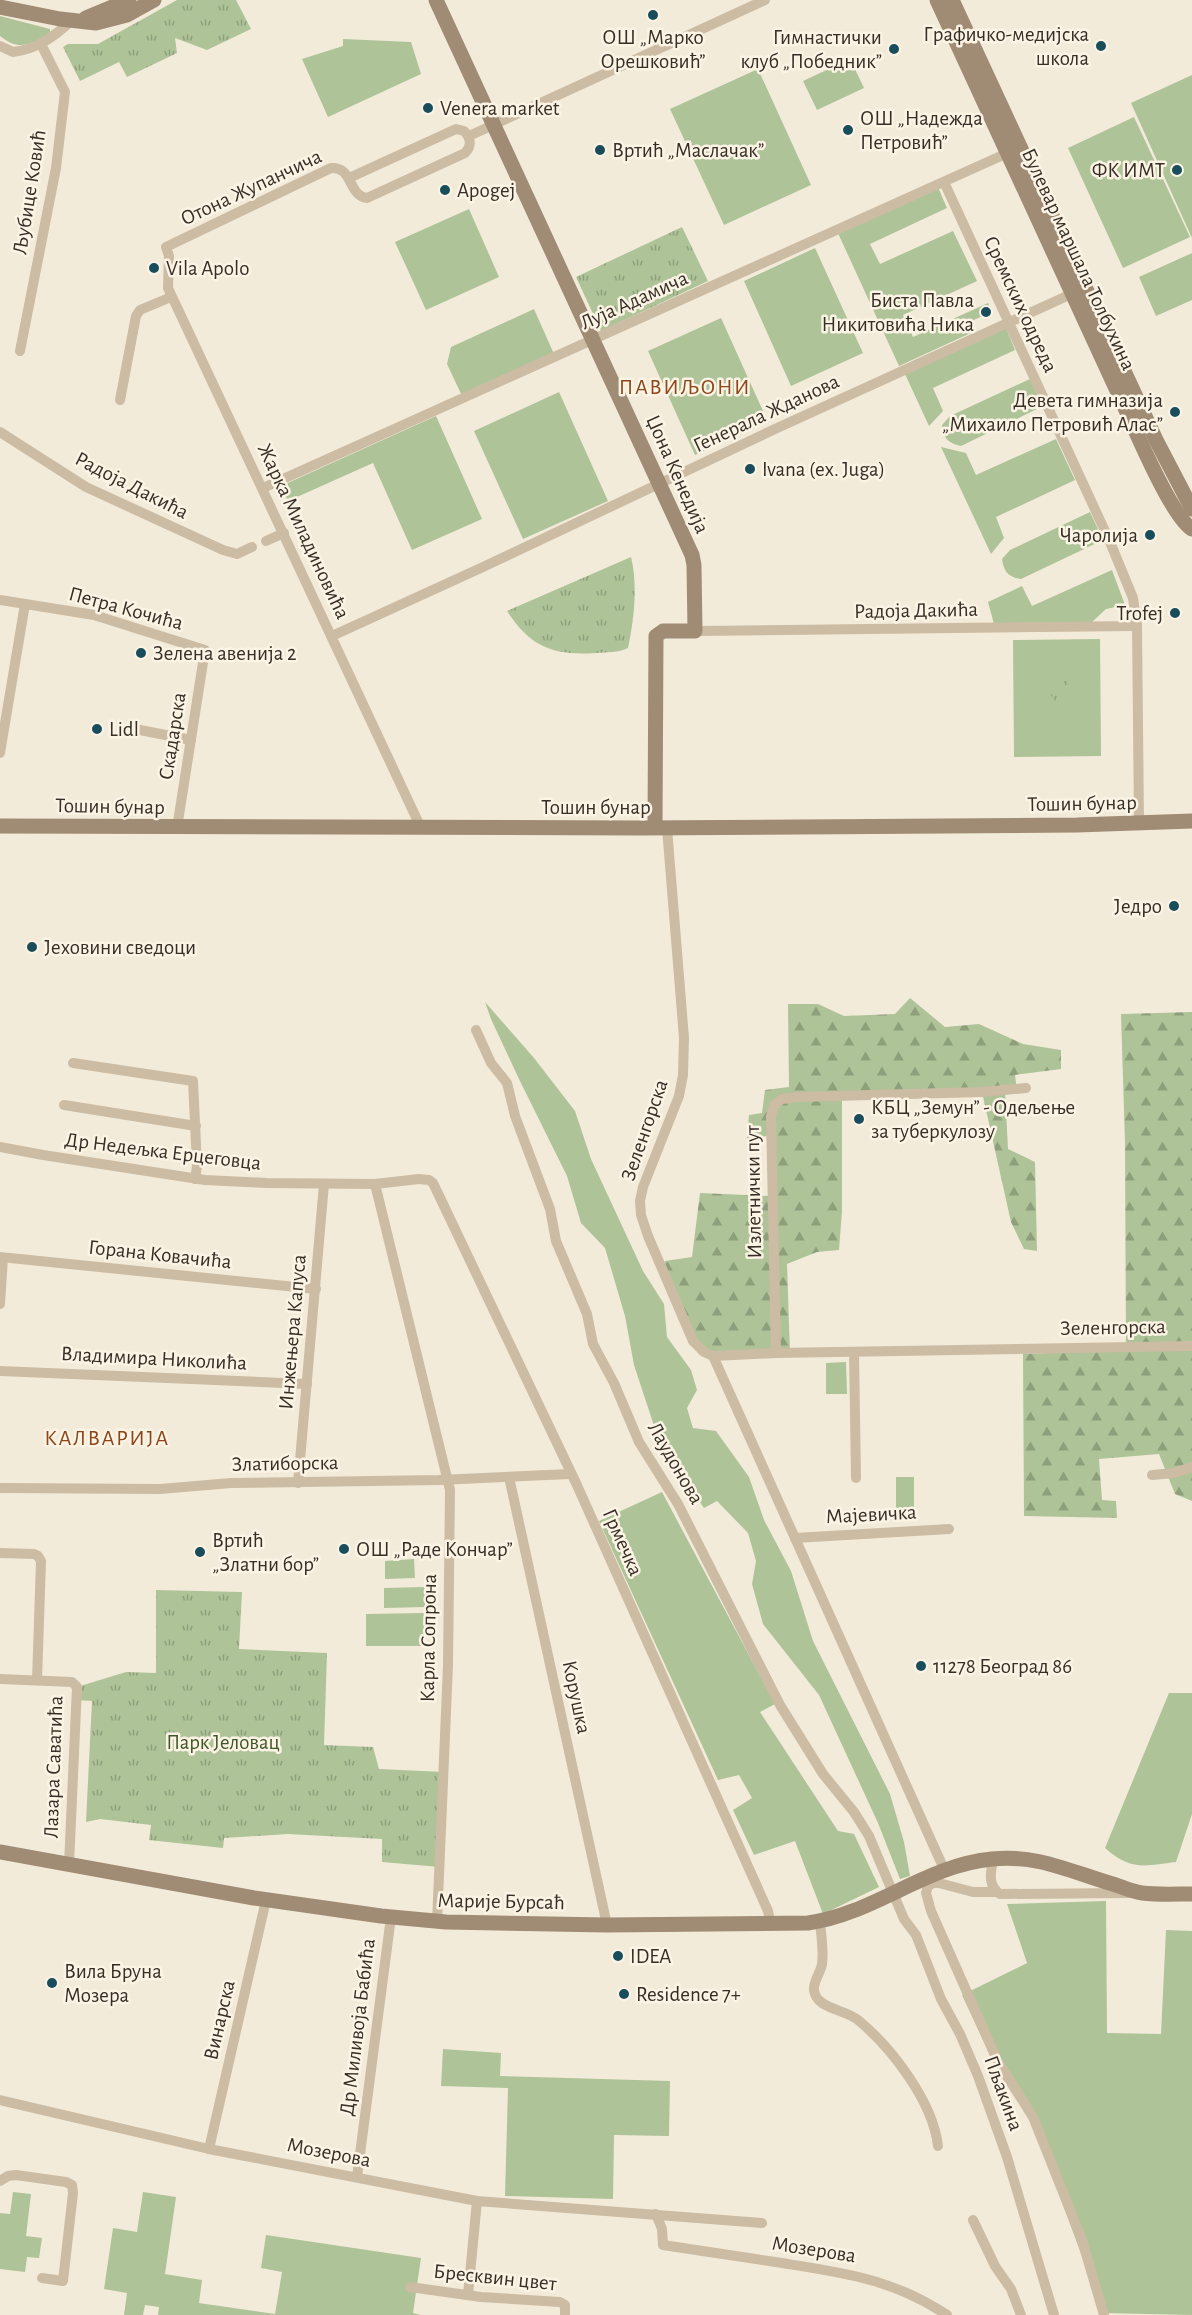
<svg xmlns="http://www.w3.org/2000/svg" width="1192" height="2315" font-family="'Alegreya Sans',sans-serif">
<defs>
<pattern id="forest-firs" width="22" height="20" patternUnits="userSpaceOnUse" patternTransform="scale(1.5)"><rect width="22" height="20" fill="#aec398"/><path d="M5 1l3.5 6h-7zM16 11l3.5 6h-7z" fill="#8e9f7c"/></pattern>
<pattern id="park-tufts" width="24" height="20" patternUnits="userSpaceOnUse" patternTransform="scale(1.5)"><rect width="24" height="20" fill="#aec398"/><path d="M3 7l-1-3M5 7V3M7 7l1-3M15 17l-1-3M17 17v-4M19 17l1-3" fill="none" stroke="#8e9f7c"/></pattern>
</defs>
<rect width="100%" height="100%" fill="#f3ebd9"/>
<g fill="#aec398">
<path d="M0,16L50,29V37C28,43 20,52 0,36Z"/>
<polygon points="343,39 411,42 421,74 328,117 302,59 343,46"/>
<polygon points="850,59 864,88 817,110 803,81"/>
<polygon points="758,69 811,185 724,225 670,109"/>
<polygon points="1192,75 1192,238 1131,103"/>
<polygon points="1134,117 1190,237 1123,268 1068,148"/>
<polygon points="937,185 947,208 870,244 880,264 953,231 977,281 903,315 913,337 988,303 992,312 969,322 973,332 899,366 837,231"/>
<polygon points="469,209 499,277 426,310 395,242"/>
<polygon points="815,248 863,353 791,386 744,281"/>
<polygon points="1192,253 1192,300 1156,316 1139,277"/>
<polygon points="534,309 554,354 462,396 447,364 451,347"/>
<polygon points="721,318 768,422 695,455 648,351"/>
<polygon points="1006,328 1015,350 933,388 943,411 929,426 905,374"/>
<path d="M1030,379L1043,406L961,446C948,443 944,439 942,425L950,416Z"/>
<polygon points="559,392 608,501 523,539 474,431"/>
<polygon points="436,416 482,519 412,550 373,463 288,501 281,486"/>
<polygon points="1056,439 1075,480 996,517 1004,538 991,554 941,447 966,453 976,475"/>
<path d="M1090,512L1103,540L1021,579C1008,577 1004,572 1002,559L1010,550Z"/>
<polygon points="1112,570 1125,605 1106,609 1092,622 994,624 988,602 1022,586 1032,606"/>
<polygon points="1100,639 1101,756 1014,757 1013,640"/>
<polygon points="485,1002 534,1058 575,1111 591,1159 643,1271 664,1304 667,1337 691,1370 697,1390 687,1408 693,1428 716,1431 749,1477 764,1520 791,1571 813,1641 890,1794 904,1842 910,1876 900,1879 878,1823 819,1695 763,1624 752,1584 756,1561 748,1533 717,1501 704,1508 660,1444 634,1365 625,1316 605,1248 581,1223 567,1176 519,1079 491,1019"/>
<polygon points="846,1362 847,1394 826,1394 826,1363"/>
<rect x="896" y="1477" width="18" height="37"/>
<polygon points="662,1492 775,1704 760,1712 838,1831 854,1834 879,1887 823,1914 795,1841 754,1855 733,1810 752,1798 739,1775 718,1780 599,1521"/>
<polygon points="414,1559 415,1578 385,1579 385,1561"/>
<polygon points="425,1587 425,1607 384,1608 384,1588"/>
<polygon points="424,1613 424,1646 366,1646 366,1614"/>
<path d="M1169,1693H1192V1814L1176,1862C1144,1866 1131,1871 1105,1848Z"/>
<polygon points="1106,1901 1107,2033 1161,2034 1166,1930 1192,1931 1192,2315 1103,2313 1056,2186 1036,2125 998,2072 962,1995 1027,1963 1007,1904"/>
<polygon points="443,2049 501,2053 500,2076 670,2081 669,2136 614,2135 613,2199 505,2196 508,2088 441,2086"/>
<polygon points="13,2192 31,2194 26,2236 42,2238 39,2258 27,2257 25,2272 0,2269 0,2213 10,2214"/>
<polygon points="143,2192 176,2197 165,2274 202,2280 199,2303 275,2314 282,2272 261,2268 266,2235 421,2258 413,2313 421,2315 158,2315 159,2307 145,2305 143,2315 124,2315 127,2293 104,2289 113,2228 137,2232"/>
</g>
<g fill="url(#forest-firs)">
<polygon points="910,998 945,1027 979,1024 1023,1044 1061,1050 1061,1069 1015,1075 1017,1090 1005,1091 1008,1149 1035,1162 1037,1251 1024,1249 1011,1222 982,1092 842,1096 842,1211 839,1250 817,1252 787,1264 790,1353 704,1352 664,1274 665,1261 692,1257 700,1193 770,1196 768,1136 747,1139 749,1115 762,1113 765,1090 789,1087 788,1004 818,1004 844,1016 895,1014"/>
<polygon points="1192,1012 1192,1501 1175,1494 1159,1454 1099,1459 1102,1500 1116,1501 1117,1518 1024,1516 1023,1354 1126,1350 1125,1143 1121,1014"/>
</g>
<g fill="url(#park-tufts)">
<polygon points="177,0 236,0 251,29 207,50 175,38 177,53 127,77 119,62 80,81 63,47 68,44 98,44"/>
<polygon points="682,227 708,281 601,331 576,277"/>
<path d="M631,557C638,585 634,620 628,648C618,653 607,652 596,653C554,656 530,647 507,611Z"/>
<path d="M1078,662L1057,703L1045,688C1053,672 1059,663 1078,662Z"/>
<polygon points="156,1590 242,1592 239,1649 327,1653 324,1745 373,1747 379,1769 444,1772 440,1867 382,1862 382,1839 288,1834 224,1838 223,1848 149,1840 151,1825 100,1819 86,1822 92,1701 77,1700 77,1687 126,1672 156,1673"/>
</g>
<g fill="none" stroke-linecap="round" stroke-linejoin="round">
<g stroke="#ccbca4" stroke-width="10">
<path d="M0,46L13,52C37,49 54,37 72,20"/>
<polyline points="469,136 765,0"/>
<path d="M349,178L456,129L464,131C471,138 472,146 465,153L367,198C348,196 353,166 331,168L166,247L169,256L168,288L421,828"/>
<polyline points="944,182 1110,542 1133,598 1137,626 1139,823"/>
<polyline points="20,351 56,168 65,92 41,44"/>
<polyline points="120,400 136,316 140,310 171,297"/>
<polyline points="0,432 86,487 223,550 237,554 252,547"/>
<polyline points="263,488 1012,151"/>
<polyline points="266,541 284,533"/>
<polyline points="0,600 94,615 205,650 177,828"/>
<polyline points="695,631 1137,626"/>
<polyline points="332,636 483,567 775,429 1078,291"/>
<polyline points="140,730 191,740"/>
<polyline points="0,753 25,604"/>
<polyline points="667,828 684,1038 683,1075 679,1096 643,1187 640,1201 641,1215 648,1236 693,1341 704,1352 713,1356 776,1353 1192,1346"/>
<polyline points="476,1030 491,1063 507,1083 515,1116 550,1209 556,1241 587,1314 593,1344 614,1383 639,1442 678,1504 780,1705 823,1774 854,1812 869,1836 904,1919 916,1935 941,1999 960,2034 978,2076 1007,2157 1054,2315"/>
<polyline points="73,1063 193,1081 197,1166 195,1179"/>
<polyline points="64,1105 196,1126"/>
<polyline points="0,1147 43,1155 205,1180 267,1183 375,1184 419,1179 429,1180 433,1183 576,1483 768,1911 771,1925"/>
<polyline points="375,1184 450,1490 448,1665 437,1922"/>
<polyline points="0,1257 316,1289"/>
<polyline points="0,1304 3,1258"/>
<polyline points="854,1352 856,1478"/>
<polyline points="776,1353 771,1116 774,1105 782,1099 798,1097 982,1092 1026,1088"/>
<polyline points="713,1356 944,1869"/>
<polyline points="0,1371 307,1384"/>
<polyline points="1152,1475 1174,1473 1192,1467"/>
<polyline points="509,1477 607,1925"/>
<polyline points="298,1483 324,1184"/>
<polyline points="0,1488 160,1489 231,1483 439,1480 570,1474"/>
<polyline points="795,1538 949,1529"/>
<polyline points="0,1553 34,1554 38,1556 41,1561 37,1680"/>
<polyline points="0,1679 72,1682 77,1687 69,1865"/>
<path d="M993,1859C991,1872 987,1885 1000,1894L1131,1893"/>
<polyline points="997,1892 973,1892 939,1883 933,1883 928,1886 926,1893 931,1911 998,2062 1033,2117 1082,2240 1104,2315"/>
<path d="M820,1922C821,1935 824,1950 822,1964C821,1972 813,1981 814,1990C816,2009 845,2009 858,2020C892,2048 933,2102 938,2146"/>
<polyline points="0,2100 209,2149 477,2201 762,2223"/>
<polyline points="209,2149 266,1900"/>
<polyline points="357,2177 391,1917"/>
<polyline points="0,2181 8,2176 16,2175 66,2182 72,2185 73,2193 63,2281 42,2278"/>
<path d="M656,2214L662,2229L663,2245C703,2251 742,2257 782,2263C845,2273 893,2279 947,2315"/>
<polyline points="973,2220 995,2266 1011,2289 1021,2315"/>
<polyline points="410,2287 481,2297 560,2302 565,2305 565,2315"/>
<polyline points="468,2295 477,2201"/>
</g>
<g stroke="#a08b75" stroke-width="15">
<polyline points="436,0 692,555 694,565 695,631 663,631 656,636 655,827"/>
<path d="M937,0C1000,137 1062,274 1126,410C1138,436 1172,517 1192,529"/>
<polyline points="952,0 1156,440 1192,509"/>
<polyline points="0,7 60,19 96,23 127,15 154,0"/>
<polyline points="86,18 129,0"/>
<polyline points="0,826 641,828 1077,825 1192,821"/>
<path d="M0,1852L254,1898L381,1916L446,1922L607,1925L808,1923C874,1914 926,1865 992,1859C1039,1854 1073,1873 1116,1885C1124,1888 1133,1892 1142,1893C1158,1895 1176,1894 1192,1894"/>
</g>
</g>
<g fill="#194d5b" stroke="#fbf4e5" stroke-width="2">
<circle cx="653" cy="15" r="6"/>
<circle cx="1101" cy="46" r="6"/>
<circle cx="894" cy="49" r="6"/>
<circle cx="428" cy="108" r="6"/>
<circle cx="848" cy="130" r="6"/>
<circle cx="600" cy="150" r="6"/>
<circle cx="1177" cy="170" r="6"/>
<circle cx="445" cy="190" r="6"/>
<circle cx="154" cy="268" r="6"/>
<circle cx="986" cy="312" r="6"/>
<circle cx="1175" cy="412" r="6"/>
<circle cx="750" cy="469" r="6"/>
<circle cx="1150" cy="535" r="6"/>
<circle cx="1175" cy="613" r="6"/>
<circle cx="141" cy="653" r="6"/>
<circle cx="97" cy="729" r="6"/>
<circle cx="1174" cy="906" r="6"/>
<circle cx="32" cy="947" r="6"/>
<circle cx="859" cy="1119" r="6"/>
<circle cx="344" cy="1549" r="6"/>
<circle cx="200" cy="1552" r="6"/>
<circle cx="921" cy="1666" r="6"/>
<circle cx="618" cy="1956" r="6"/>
<circle cx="52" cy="1983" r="6"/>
<circle cx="624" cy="1994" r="6"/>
</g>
<g text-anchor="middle" stroke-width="5" stroke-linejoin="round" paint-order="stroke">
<g font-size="21" fill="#372e26" stroke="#fbf4e5" text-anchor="start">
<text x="1089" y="41" text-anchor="end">Графичко-медијска<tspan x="1089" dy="24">школа</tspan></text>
<text x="653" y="44" text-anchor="middle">ОШ „Марко<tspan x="653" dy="24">Орешковић”</tspan></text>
<text x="882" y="44" text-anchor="end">Гимнастички<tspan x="882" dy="24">клуб „Победник”</tspan></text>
<text x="440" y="115">Venera market</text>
<text x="860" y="125">ОШ „Надежда<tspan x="860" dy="24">Петровић”</tspan></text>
<text x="612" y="157">Вртић „Маслачак”</text>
<text x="1165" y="177" text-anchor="end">ФК ИМТ</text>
<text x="457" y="197">Apogej</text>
<text x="166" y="275">Vila Apolo</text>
<text x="974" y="307" text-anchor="end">Биста Павла<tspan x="974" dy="24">Никитовића Ника</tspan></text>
<text x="1163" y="407" text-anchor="end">Девета гимназија<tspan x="1163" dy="24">„Михаило Петровић Алас”</tspan></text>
<text x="762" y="476">Ivana (ex. Juga)</text>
<text x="1138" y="542" text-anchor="end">Чаролија</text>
<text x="1163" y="620" text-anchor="end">Trofej</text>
<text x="153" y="660">Зелена авенија 2</text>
<text x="109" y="736">Lidl</text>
<text x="1162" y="913" text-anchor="end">Једро</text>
<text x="44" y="954">Јеховини сведоци</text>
<text x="871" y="1114">КБЦ „Земун” - Одељење<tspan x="871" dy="24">за туберкулозу</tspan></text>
<text x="212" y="1547">Вртић<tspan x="212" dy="24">„Златни бор”</tspan></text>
<text x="356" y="1556">ОШ „Раде Кончар”</text>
<text x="933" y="1673">11278 Београд 86</text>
<text x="630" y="1963">IDEA</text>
<text x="64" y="1978">Вила Бруна<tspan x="64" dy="24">Мозера</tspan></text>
<text x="636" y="2001">Residence 7+</text>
</g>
<g font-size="21" fill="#372e26" stroke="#fbf4e5">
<text transform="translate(251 187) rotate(-25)" y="7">Отона Жупанчича</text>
<text transform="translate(29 192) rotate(-81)" y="7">Љубице Ковић</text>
<text transform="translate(1079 259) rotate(65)" y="7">Булевар маршала Толбухина</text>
<text transform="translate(634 300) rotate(-24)" y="7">Луја Адамича</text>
<text transform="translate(1021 304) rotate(65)" y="7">Сремских одреда</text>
<text transform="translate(766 413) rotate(-25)" y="7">Генерала Жданова</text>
<text transform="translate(678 474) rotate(66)" y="7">Џона Кенедија</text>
<text transform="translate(132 485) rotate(27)" y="7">Радоја Дакића</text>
<text transform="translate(304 531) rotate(65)" y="7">Жарка Миладиновића</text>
<text transform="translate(126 608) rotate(15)" y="7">Петра Кочића</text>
<text transform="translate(916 610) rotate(-1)" y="7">Радоја Дакића</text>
<text transform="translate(172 736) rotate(-81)" y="7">Скадарска</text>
<text transform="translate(1082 803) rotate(-1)" y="7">Тошин бунар</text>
<text transform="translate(110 806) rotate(1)" y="7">Тошин бунар</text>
<text x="596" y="814">Тошин бунар</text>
<text transform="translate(644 1130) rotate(-71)" y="7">Зеленгорска</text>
<text transform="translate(163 1151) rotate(7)" y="7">Др Недељка Ерцеговца</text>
<text transform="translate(753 1192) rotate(-91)" y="7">Излетнички пут</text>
<text transform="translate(160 1254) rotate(6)" y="7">Горана Ковачића</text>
<text transform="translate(1113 1327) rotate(-1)" y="7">Зеленгорска</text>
<text transform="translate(292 1332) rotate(-85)" y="7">Инжењера Капуса</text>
<text transform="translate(154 1358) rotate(3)" y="7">Владимира Николића</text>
<text transform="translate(285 1463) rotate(-1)" y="7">Златиборска</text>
<text transform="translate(676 1463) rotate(60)" y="7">Лаудонова</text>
<text transform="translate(871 1514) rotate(-3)" y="7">Мајевичка</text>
<text transform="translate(623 1542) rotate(66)" y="7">Грмечка</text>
<text transform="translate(428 1638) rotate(-89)" y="7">Карла Сопрона</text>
<text transform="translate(577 1697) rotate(78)" y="7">Корушка</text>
<text transform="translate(53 1767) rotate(-88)" y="7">Лазара Саватића</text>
<text transform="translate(501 1901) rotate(1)" y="7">Марије Бурсаћ</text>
<text transform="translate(219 2020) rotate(-77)" y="7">Винарска</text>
<text transform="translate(357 2027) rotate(-83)" y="7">Др Миливоја Бабића</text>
<text transform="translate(1004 2093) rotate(70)" y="7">Пљакина</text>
<text transform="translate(329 2152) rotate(11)" y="7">Мозерова</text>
<text transform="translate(814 2249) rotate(9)" y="7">Мозерова</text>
<text transform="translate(495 2277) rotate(6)" y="7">Бресквин цвет</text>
</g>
<g font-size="21" fill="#3f5728" stroke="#fbf4e5">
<text x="223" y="1749">Парк Јеловац</text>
</g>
<g font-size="22" letter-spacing="1.5" fill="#8c4619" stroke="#fbf4e5">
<text x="685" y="394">ПАВИЉОНИ</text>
<text x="107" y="1445">КАЛВАРИЈА</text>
</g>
</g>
</svg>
